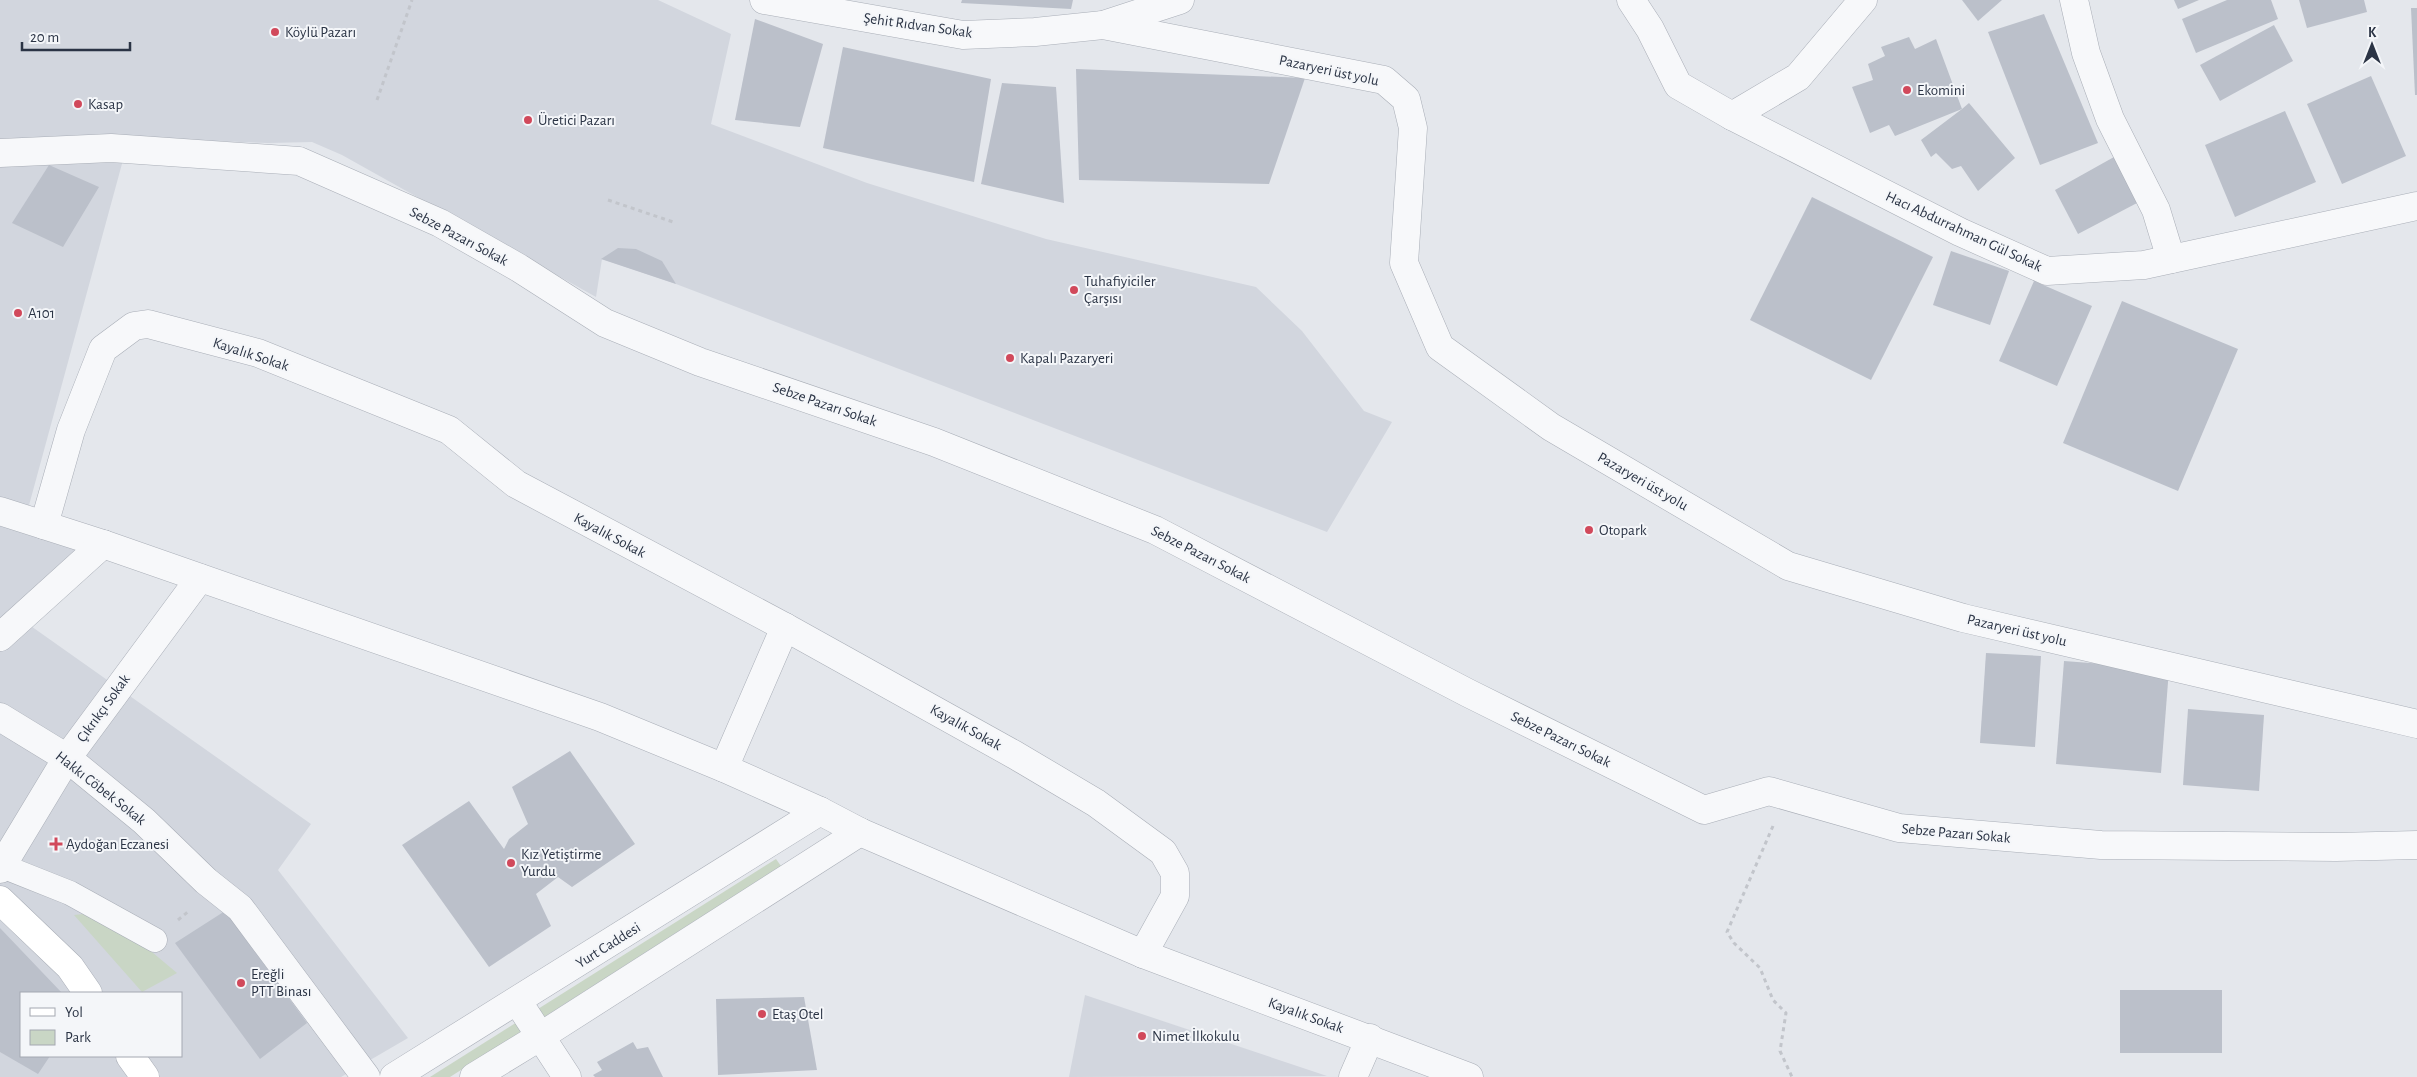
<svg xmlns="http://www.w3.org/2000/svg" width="2417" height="1077" font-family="'Alegreya Sans',sans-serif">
<rect width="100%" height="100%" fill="#e4e7ec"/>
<g fill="#d2d6de" fill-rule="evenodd">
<path d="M0,0H658L731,34L711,124L867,183L1046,239L1256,287L1302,331L1364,411L1392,422L1327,532L676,284L602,259L596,297L342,155L312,142L268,143L129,138L22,531L102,554L28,624L311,824L278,870L408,1038L341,1077H0ZM21,993H181V1056H21Z"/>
<polygon points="1085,995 1327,1076 1069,1077"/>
</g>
<g fill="#c9d6c5">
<polygon points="776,859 781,866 450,1077 430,1077"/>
<polygon points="83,914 140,942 177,973 142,992 74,915"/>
</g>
<g fill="#bbc0ca">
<polygon points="962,0 1073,0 1071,9 961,3"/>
<polygon points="1962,0 2002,0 1978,21"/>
<polygon points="2174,0 2199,0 2178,9"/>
<polygon points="2227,0 2271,0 2278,19 2196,53 2182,19"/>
<polygon points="2299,0 2364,0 2367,12 2307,28"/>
<polygon points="2411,8 2417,8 2417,95 2415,95"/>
<polygon points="2044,14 2098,143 2040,165 1988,32"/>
<polygon points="755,19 823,44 800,127 735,120"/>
<polygon points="2274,25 2293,61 2220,101 2200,65"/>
<polygon points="1909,37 1915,49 1936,39 1962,109 1969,103 2015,158 1978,191 1961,166 1952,169 1936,153 1931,157 1921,140 1962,109 1895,136 1889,125 1870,133 1852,87 1873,80 1868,64 1885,56 1881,47"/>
<polygon points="843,47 991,79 974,182 823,148"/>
<polygon points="1076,69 1305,78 1269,184 1079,180"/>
<polygon points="2371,76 2406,156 2342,184 2307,104"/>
<polygon points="1002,83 1056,87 1064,203 981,184"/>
<polygon points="2285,111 2316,182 2235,217 2205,145"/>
<polygon points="2114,157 2137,203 2078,234 2055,190"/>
<polygon points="49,165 99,187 63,247 12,223"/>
<polygon points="1812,197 1933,257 1871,380 1750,320"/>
<polygon points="618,248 636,249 662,261 676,284 601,259"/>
<polygon points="1951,251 2009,271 1990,325 1933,305"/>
<polygon points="2034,281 2092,306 2057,386 1999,361"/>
<polygon points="2122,301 2238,349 2178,491 2063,443"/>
<polygon points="1986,653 2041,656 2035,747 1980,743"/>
<polygon points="2064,661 2169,669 2161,773 2056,764"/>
<polygon points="2188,709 2264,715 2259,791 2183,785"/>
<polygon points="570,751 635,844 572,887 558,877 536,894 551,926 489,967 402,845 469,801 504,849 509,839 528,824 512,787"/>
<polygon points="225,911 307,1023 260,1059 175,943"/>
<polygon points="0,928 62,993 21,993 21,1056 50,1056 38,1074 0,1052"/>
<rect x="2120" y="990" width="102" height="63"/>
<polygon points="804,997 817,1070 718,1075 716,999"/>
<polygon points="633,1042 637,1049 648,1047 663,1077 595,1077 593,1075 602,1070 597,1062"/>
</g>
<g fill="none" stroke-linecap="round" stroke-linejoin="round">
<defs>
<polyline id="pedestrian" points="2,866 70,893 155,940"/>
<g id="minor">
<polyline points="2074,0 2086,53 2110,119 2156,210 2171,259"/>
<polyline points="1103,25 1384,80 1406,99 1413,128 1404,263 1440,347 1551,427 1788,566 1963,618 2417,724"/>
<polyline points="1732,116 1960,232 2047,271 2144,265 2417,206"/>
<polyline points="0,153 111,148 299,161 440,223 519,268 605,323 700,362 934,442 1155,530 1468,693 1704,810 1769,791 1899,828 2101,845 2336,847 2417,845"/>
<polyline points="0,511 103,544 600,717 724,768 820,811"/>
<polyline points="44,525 71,430 103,349 134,326 148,324 258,353 449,430 516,484 785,627 1015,755 1096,803 1163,852 1175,873 1175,896 1143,954"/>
<polyline points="0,637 103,544"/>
<polyline points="0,717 67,758 144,821 206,881 240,908 366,1077"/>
<polyline points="724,768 785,627"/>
<polyline points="0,869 67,758 200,578"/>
<polyline points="518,1002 567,1077"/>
<polyline points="1353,1077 1370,1038"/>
</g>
<g id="tertiary">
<polyline points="764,0 963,35 1035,32 1103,25 1180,0"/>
<polyline points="1631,0 1650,29 1678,85 1732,116 1798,77 1863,0"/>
<polyline points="394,1077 820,811 860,832 1143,954 1469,1077"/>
<polyline points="474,1077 541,1036 860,832"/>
</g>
<g id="secondary">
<polyline points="0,900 70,967 88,993"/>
<polyline points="130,1056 145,1077"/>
</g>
</defs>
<use href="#pedestrian" stroke="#a9aeb7" stroke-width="25"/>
<use href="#minor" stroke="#a9aeb7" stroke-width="29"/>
<use href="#tertiary" stroke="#a9aeb7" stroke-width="29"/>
<use href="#secondary" stroke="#a9aeb7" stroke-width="29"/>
<g stroke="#c2c5cb" stroke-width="3" stroke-dasharray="4 4" stroke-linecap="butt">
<polyline points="377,100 412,0"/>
<polyline points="608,200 676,223"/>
<polyline points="1773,826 1727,932 1734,943 1760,968 1773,1000 1786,1013 1780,1051 1792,1077"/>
<polyline points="178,920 190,910"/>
</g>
<use href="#pedestrian" stroke="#f7f8fa" stroke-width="24"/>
<use href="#minor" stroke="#f7f8fa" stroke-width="28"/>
<use href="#tertiary" stroke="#f7f8fa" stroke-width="28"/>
<use href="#secondary" stroke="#fff" stroke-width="28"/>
</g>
<g fill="#d1495b" stroke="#f4f6f9" stroke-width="2">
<circle cx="275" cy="32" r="5"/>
<circle cx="1907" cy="90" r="5"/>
<circle cx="78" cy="104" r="5"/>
<circle cx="528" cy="120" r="5"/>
<circle cx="1074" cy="290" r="5"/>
<circle cx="18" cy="313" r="5"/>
<circle cx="1010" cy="358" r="5"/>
<circle cx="1589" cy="530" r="5"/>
<path d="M53.5 836.5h5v5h5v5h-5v5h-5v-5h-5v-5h5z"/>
<circle cx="511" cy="863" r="5"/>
<circle cx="241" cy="983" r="5"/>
<circle cx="762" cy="1014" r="5"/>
<circle cx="1142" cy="1036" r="5"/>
</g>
<g text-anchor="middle" stroke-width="4" stroke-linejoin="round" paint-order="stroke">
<g font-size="15" fill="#2b3445" stroke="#f4f6f9">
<text transform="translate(918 25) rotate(8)" y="5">Şehit Rıdvan Sokak</text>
<text transform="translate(1329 70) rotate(12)" y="5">Pazaryeri üst yolu</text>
<text transform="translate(1964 231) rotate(25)" y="5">Hacı Abdurrahman Gül Sokak</text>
<text transform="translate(459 236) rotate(28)" y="5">Sebze Pazarı Sokak</text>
<text transform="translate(251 354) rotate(18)" y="5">Kayalık Sokak</text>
<text transform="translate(825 404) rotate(19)" y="5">Sebze Pazarı Sokak</text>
<text transform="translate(1643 481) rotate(30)" y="5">Pazaryeri üst yolu</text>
<text transform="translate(610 535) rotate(28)" y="5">Kayalık Sokak</text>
<text transform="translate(1201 554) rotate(27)" y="5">Sebze Pazarı Sokak</text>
<text transform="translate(2017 630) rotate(13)" y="5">Pazaryeri üst yolu</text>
<text transform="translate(103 708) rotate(-54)" y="5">Çıkrıkçı Sokak</text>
<text transform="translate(966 727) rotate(29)" y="5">Kayalık Sokak</text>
<text transform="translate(1561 739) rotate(26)" y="5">Sebze Pazarı Sokak</text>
<text transform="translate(101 788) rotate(38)" y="5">Hakkı Cöbek Sokak</text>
<text transform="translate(1956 833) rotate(5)" y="5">Sebze Pazarı Sokak</text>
<text transform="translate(608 945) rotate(-32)" y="5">Yurt Caddesi</text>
<text transform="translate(1306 1015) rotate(20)" y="5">Kayalık Sokak</text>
</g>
<g font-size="15" fill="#2b3445" stroke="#f4f6f9" text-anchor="start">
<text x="285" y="37">Köylü Pazarı</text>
<text x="1917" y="95">Ekomini</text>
<text x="88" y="109">Kasap</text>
<text x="538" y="125">Üretici Pazarı</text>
<text x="1084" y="286">Tuhafiyiciler<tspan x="1084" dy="17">Çarşısı</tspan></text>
<text x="28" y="318">A101</text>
<text x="1020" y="363">Kapalı Pazaryeri</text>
<text x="1599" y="535">Otopark</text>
<text x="66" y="849">Aydoğan Eczanesi</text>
<text x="521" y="859">Kız Yetiştirme<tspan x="521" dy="17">Yurdu</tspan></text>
<text x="251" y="979">Ereğli<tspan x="251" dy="17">PTT Binası</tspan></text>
<text x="772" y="1019">Etaş Otel</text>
<text x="1152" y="1041">Nimet İlkokulu</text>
</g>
</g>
<rect x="20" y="992" width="162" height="65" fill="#f4f6f9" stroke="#a4a8b1"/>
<rect x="30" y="1008" width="25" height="8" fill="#ffffff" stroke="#a4a8b1"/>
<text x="65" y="1017" font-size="15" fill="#2b3445">Yol</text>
<rect x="30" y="1030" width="25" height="15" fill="#c9d6c5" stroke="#a4a8b1"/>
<text x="65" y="1042" font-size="15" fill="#2b3445">Park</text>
<g transform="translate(2372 45)" stroke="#f4f6f9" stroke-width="4" paint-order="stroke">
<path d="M0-4L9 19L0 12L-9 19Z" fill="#2b3445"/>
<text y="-8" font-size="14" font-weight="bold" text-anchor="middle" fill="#2b3445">K</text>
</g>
<path d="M22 42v8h108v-8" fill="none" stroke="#2b3445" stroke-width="2.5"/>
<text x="30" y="42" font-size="15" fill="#2b3445" stroke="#f4f6f9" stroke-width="4" paint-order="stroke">20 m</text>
</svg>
